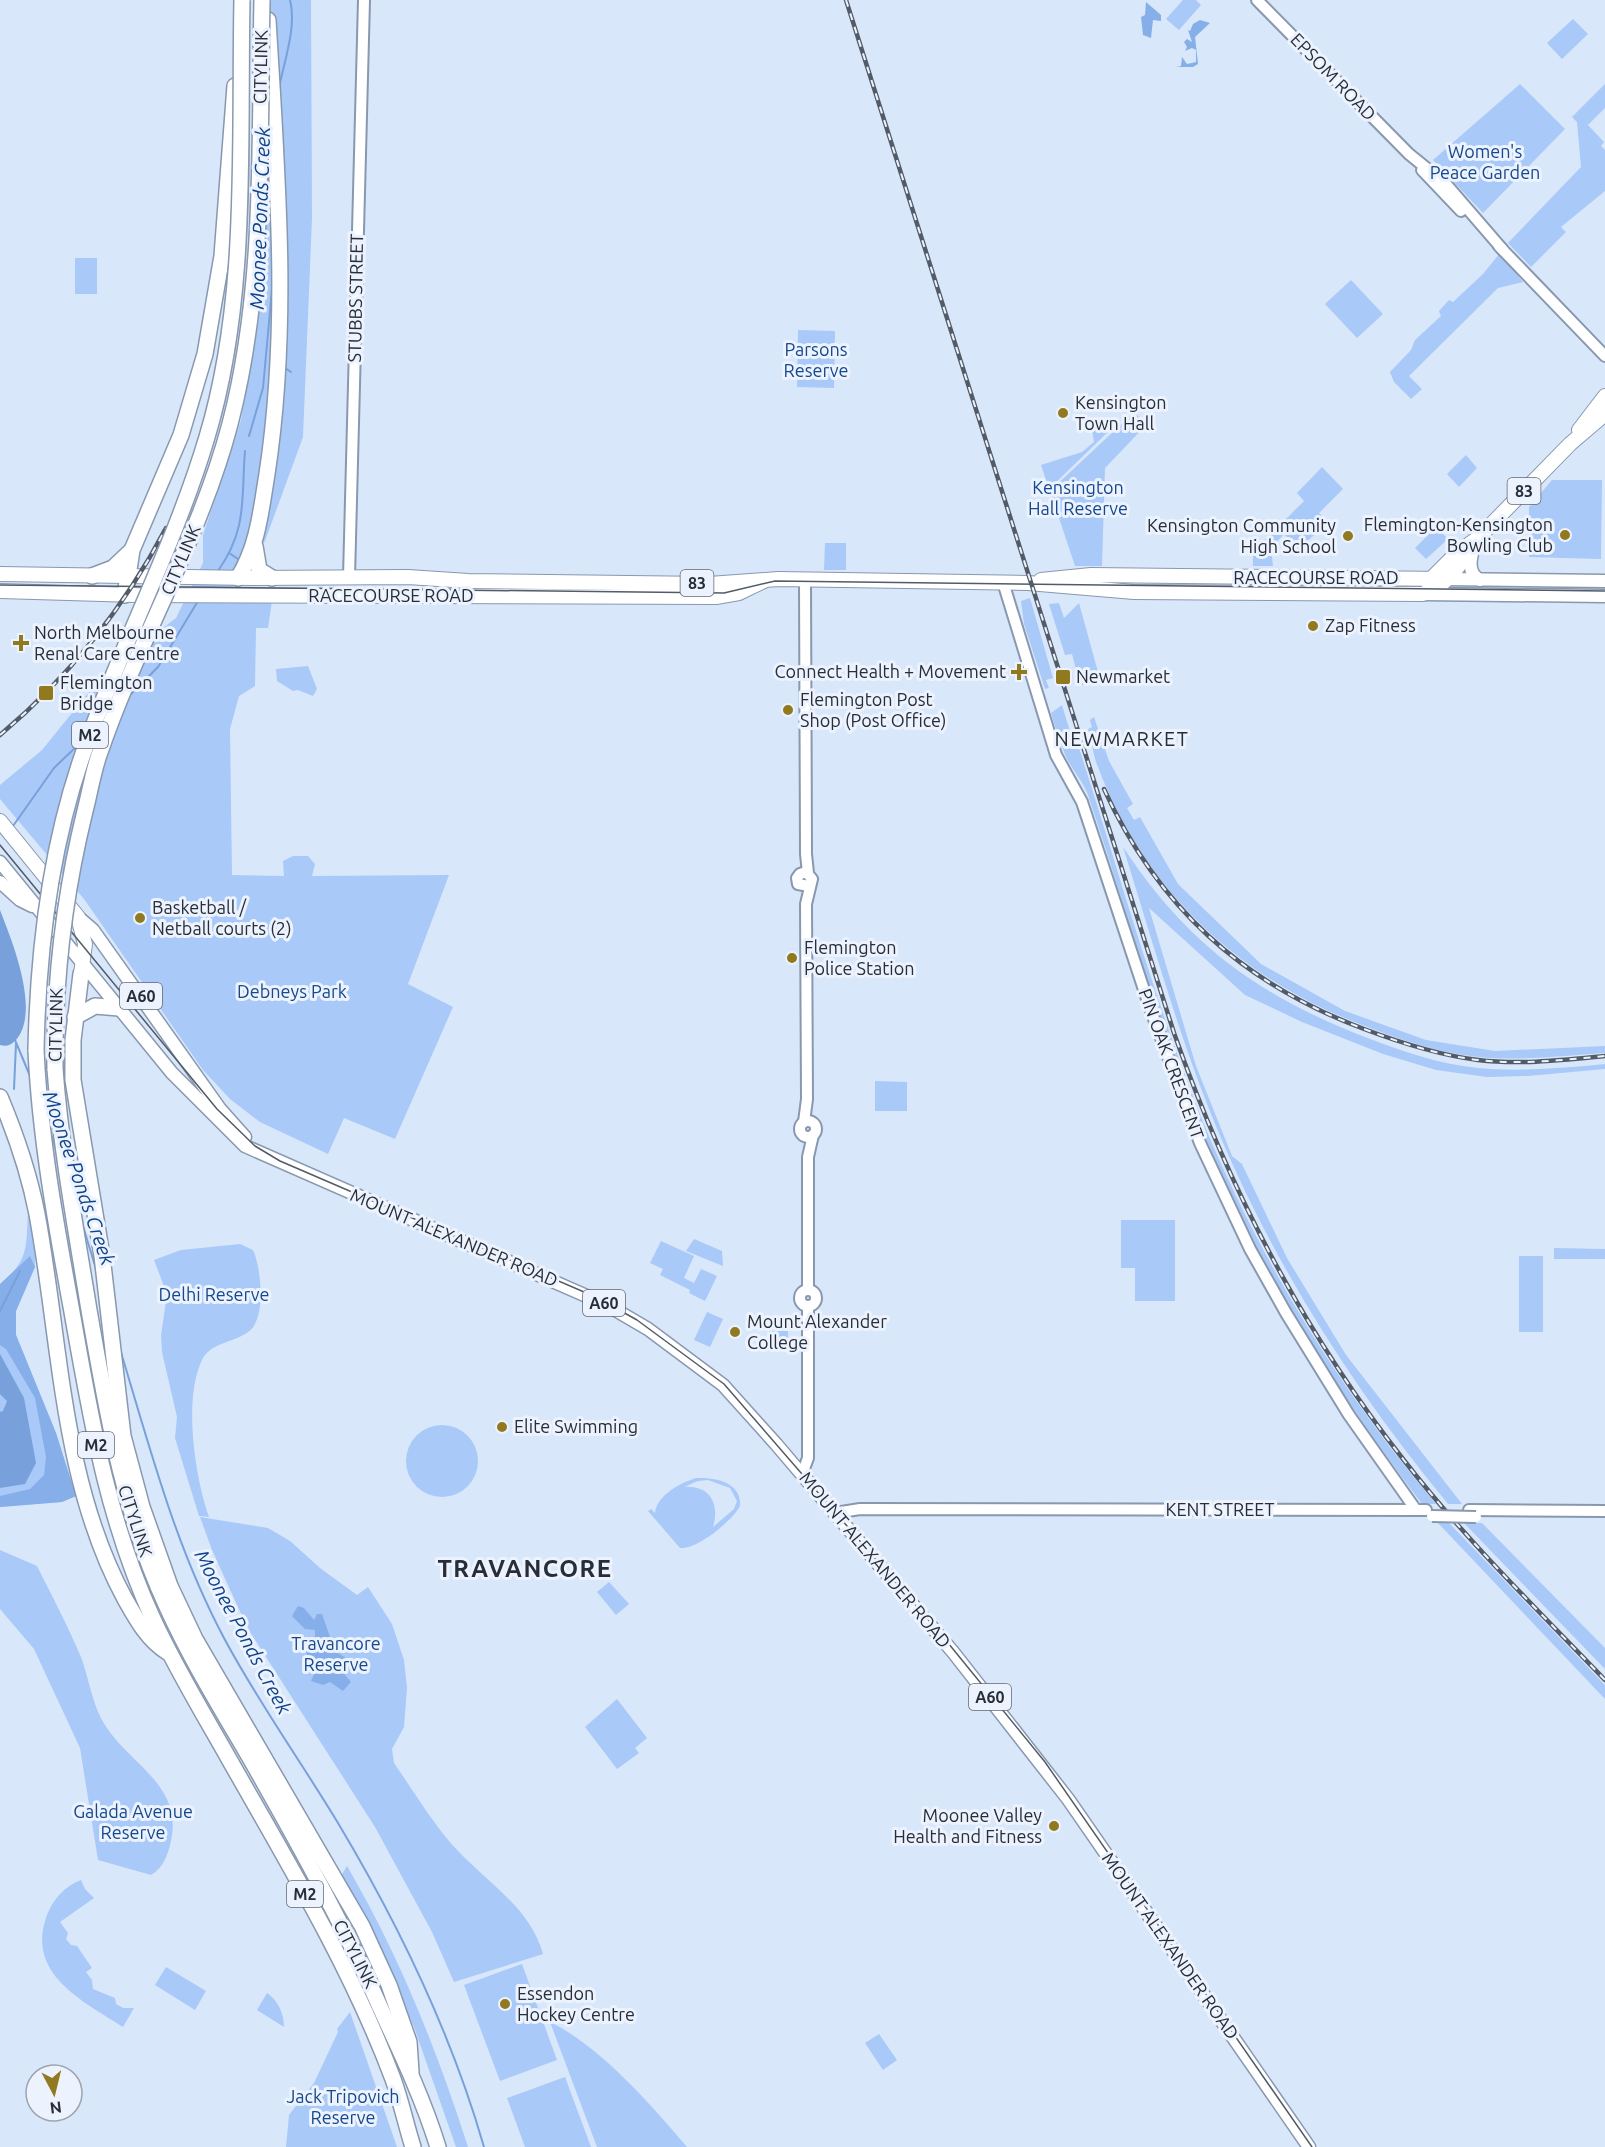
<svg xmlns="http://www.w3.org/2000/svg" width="1605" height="2147" font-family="Ubuntu,sans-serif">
<rect width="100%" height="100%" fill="#d9e7fb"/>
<g fill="#a9c9f9" fill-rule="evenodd">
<polygon points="269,0 311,0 312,218 303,437 265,541 223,601 272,601 268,628 256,628 255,686 239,696 230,729 232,875 284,876 283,861 293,856 308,856 315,864 312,876 449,875 408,984 453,1007 395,1139 344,1118 328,1154 260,1122 230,1099 203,1070 84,899 0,799 0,785 42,750 89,692 136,649 176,618 203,563 203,535 241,420 254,347 267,191"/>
<polygon points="1183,0 1196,0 1201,5 1179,30 1166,19"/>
<polygon points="1573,19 1588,34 1562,59 1547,43"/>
<polygon points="1520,84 1565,129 1483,213 1433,160"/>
<polygon points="1605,84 1605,108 1588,125 1604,142 1601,146 1605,150 1605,191 1561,227 1566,232 1531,267 1508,243 1581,167 1577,122 1572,117"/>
<polygon points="1500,253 1523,282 1498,288 1409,376 1422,389 1411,399 1394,382 1390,372 1411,350 1415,340 1441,316 1439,311 1449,300 1453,302 1483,274"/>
<rect x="75" y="258" width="22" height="36"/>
<polygon points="1351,280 1383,314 1357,338 1325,304"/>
<polygon points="798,330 835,331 834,388 797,387"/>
<polygon points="1131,415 1137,415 1147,424 1105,468 1102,566 1075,566 1050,491"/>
<polygon points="1100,422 1113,427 1049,489 1041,465 1082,452 1094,442 1092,430"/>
<polygon points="1466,455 1477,468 1459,487 1447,474"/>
<polygon points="1322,467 1343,489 1319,513 1328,523 1298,549 1284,534 1271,548 1273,566 1253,566 1253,552 1304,501 1297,493"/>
<polygon points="1552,480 1602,480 1601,559 1529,557 1529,507"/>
<polygon points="1436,527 1448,539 1426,559 1415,548"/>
<polygon points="825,543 846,543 846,570 824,570"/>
<polygon points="1030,598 1053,678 1046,680 1049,688 1045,689 1024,624 1021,601"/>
<polygon points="1059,603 1064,618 1079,603 1098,672 1094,684 1080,685 1072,654 1065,655 1049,604"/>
<polygon points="308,666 317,689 313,696 298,690 293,691 277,681 276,669"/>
<path d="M1062,705L1075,748H1079C1119,872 1154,1000 1203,1122C1260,1260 1339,1390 1436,1504H1422C1336,1390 1259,1271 1204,1139C1157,1027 1127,910 1088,795C1082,779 1070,768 1064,752C1059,740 1055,726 1051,713Z"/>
<path d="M1094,717L1109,761L1133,804L1127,808L1134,820L1140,817L1178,884L1261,964L1345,1011L1426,1040L1495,1051L1605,1046V1053C1563,1056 1520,1061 1478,1057C1439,1053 1402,1040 1365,1026C1239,979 1143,890 1096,762C1092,749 1092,741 1088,729L1092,727L1090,720Z"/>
<path d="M1123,847C1187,944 1257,995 1365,1037C1402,1051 1438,1064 1478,1068C1520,1072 1563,1068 1605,1064V1069L1528,1076L1487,1077L1436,1070L1383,1054L1302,1022L1245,995L1149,908L1196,1066L1232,1156L1242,1164L1287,1258L1346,1355L1462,1504H1448C1350,1385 1269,1257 1211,1114C1176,1027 1151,936 1123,847Z"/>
<polygon points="875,1081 907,1082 907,1111 875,1111"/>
<path d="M28,1213L35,1245V1267L16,1311V1335L56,1433L76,1496L62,1502L0,1507V1284C29,1261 26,1247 28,1213Z"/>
<polygon points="1121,1220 1175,1220 1175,1301 1135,1301 1135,1268 1121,1268"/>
<polygon points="694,1239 722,1251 723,1266 686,1251"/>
<polygon points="661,1241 694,1256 684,1278 694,1283 701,1269 717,1276 705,1301 689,1293 690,1290 660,1275 663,1269 650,1263"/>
<path d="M240,1244L253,1250C261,1267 267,1320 248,1332C233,1343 211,1342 202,1360C183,1399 195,1477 209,1517L199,1516L175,1438L177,1417L162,1352L161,1336L167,1294L154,1260L181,1250Z"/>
<polygon points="1554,1248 1605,1249 1605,1259 1554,1259"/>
<rect x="1519" y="1256" width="24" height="76"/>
<polygon points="707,1312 723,1319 710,1347 694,1340"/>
<polygon points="769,1331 788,1331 788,1350 768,1350"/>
<circle cx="442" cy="1461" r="36"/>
<path d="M696,1478C715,1477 742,1482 740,1506C733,1520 697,1550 680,1548L648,1511L651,1509L655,1513C657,1495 680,1483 696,1478ZM708,1480L730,1488L737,1501L734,1509L713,1527C720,1504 710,1485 684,1487L698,1481Z"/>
<path d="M200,1517L268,1528L290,1541L320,1568L357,1595L368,1587L392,1624L404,1660L407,1688L404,1727L392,1749L394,1763C415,1793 434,1826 459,1852C490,1884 531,1910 543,1954L454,1982L432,1932L375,1827L248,1629L212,1550Z"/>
<polygon points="1437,1522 1449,1523 1605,1685 1605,1699"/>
<polygon points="1464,1523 1482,1523 1605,1648 1605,1669"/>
<path d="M0,1550L37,1566C52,1596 68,1626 81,1657C88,1676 91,1696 99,1714C121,1763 187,1781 170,1845C167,1857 162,1869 151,1875L98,1860L80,1748L34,1649L0,1609Z"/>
<polygon points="609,1582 629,1604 616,1615 597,1592"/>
<polygon points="617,1699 647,1738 635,1748 639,1753 617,1769 585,1727"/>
<path d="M347,1866C399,1955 437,2050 468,2147H456L414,2027L341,1876Z"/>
<path d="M81,1880L85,1889L94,1898L60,1922L68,1933L66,1939L71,1945L77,1946L92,1968L86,1972L92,1980L93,1989L115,1998L116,2004L123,2008H134L123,2027C83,2001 25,1974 47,1915C53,1899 65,1886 81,1880Z"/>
<polygon points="522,1964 557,2060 500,2081 464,1985"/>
<polygon points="166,1967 206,1991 195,2010 155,1985"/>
<path d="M267,1993C278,2000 284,2014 284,2027L257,2010Z"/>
<polygon points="350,2012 397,2147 286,2147 289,2115 314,2083 338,2032 337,2029"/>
<path d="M550,2022C600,2046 651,2105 687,2147H597Z"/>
<polygon points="879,2034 897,2060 883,2070 865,2043"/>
<polygon points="565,2077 591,2147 525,2147 507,2098"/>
</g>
<g fill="#86afea">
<polygon points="1146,2 1161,15 1161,21 1153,20 1151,38 1143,35 1141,17 1145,15"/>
<polygon points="1200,20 1210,23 1195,37 1198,64 1193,67 1176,67 1181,66 1182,57 1187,64 1196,62 1196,50 1192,48 1185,51 1187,47 1184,42 1187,39 1192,42 1188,30 1190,31 1193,24"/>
<polygon points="30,1256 35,1267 16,1311 16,1335 56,1433 76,1496 62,1502 0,1507 0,1496 30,1489 44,1475 46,1457 35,1398 6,1349 0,1345 0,1284"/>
<polygon points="298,1606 304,1608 314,1620 317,1614 322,1614 335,1651 349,1660 345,1675 351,1682 343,1691 330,1682 323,1685 311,1681 316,1670 308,1665 306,1645 315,1644 315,1630 305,1629 292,1616"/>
</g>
<g fill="#78a0da">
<path d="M0,910C12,941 41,1011 16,1040C11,1045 7,1047 0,1045Z"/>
<polygon points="0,1354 24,1398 36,1463 25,1484 0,1488 0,1412 3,1411 7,1401 0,1394"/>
</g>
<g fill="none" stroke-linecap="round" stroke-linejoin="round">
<g stroke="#78a0da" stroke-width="2">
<path d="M279,88C284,62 297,26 290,0"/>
<polyline points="285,368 291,372"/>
<polyline points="249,436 263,388 272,289"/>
<polyline points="229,553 241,561"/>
<path d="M218,571C248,528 241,499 245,451"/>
<polyline points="130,695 158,667 198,601"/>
<polyline points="13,826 54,768 80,743"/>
<polyline points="15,1040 30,1076"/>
<polyline points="14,1089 16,1044"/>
<polyline points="50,1132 56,1149"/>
<polyline points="82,1223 96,1269"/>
<polyline points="0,1311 20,1271"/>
<path d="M120,1349C150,1448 175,1546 224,1638C258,1702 300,1760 338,1823C399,1925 451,2032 484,2147"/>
</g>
<defs>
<g id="tertiary">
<polyline points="1257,0 1409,154 1446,184 1503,250"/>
<polyline points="1422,170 1461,211"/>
<polyline points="1499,246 1605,356"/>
<polyline points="349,577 364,0"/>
<polyline points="805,580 806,854 808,873"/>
<polyline points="1003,582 1056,755 1082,802 1150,1008 1200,1143 1250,1249 1286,1313 1349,1415 1416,1510"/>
<circle cx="808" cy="1129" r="8"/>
<polyline points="804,1122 807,1099 806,904 812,879 806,872 800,874 797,878 798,884 809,886"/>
<polyline points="808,1290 808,1157 813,1135"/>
<circle cx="808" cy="1298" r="8"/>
<polyline points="802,1474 808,1458 808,1306"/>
<polyline points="1469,1510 1605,1511"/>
<polyline points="835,1513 860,1509 1426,1510"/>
</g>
<g id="secondary">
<path d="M1474,547C1470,559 1467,573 1480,580"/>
<polyline points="1445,579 1605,581"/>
<polyline points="1423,594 1605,596"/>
</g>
<g id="primary">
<polyline points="0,862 172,1073 245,1146 607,1305 648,1329 723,1385 776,1444 953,1652 1068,1799 1309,2147"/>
<polyline points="0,882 20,900 32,906"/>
<polyline points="78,917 93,930 220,1109 245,1137"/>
</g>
<g id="trunk">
<polyline points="1579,430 1605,396"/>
<path d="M0,574L252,578L408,577L468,581L709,584L778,579L1028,583L1134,592L1422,594C1446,590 1466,556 1478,538"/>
<polyline points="1041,580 1091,575 1445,579"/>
<polyline points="1428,582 1457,553 1478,538 1570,444 1605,414"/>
<polyline points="0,591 136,595 716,597 739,593 764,581"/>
<polyline points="0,821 78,917 85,944 81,974"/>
</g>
<g id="motorway">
<polyline points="255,546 259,570 272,578"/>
<polyline points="92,576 113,568 131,551"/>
<path d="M238,578C258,546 261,510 267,474C290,323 277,172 268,20"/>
<polyline points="125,595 132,550 181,435 205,354 222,256 235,86"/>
<polyline points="81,974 73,1040 73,1080 102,1256 123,1436 142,1507 170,1586 195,1639 362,1926 389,1985 409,2042 411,2072"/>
<polyline points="75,1017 95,1006 119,1008"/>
<path d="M36,1050C40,1138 56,1225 72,1312C91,1419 107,1519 153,1619C175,1667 203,1713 229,1759C288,1863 351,1967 393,2079C401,2101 406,2125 413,2147"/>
<path d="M55,1069C61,1150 76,1230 89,1310C107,1412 123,1513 167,1607C192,1662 224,1713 254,1765C301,1848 347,1931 385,2018C405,2061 424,2102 438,2147"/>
<path d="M0,1097C16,1135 29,1173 37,1214C61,1343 61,1481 125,1599C137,1620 147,1639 167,1652"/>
</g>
</defs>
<use href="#tertiary" stroke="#8898af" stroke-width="14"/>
<use href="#secondary" stroke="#8898af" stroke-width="15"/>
<use href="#primary" stroke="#8898af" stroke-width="15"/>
<use href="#trunk" stroke="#8898af" stroke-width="16"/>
<use href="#motorway" stroke="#8898af" stroke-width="18"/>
<use href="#tertiary" stroke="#fff" stroke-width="10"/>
<use href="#secondary" stroke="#fff" stroke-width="12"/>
<use href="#primary" stroke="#fff" stroke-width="12"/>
<use href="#trunk" stroke="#fff" stroke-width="14"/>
<use href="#motorway" stroke="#fff" stroke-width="15"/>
<g stroke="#525b67" stroke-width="1.5">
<polyline points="0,585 724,593 775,581 1605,591"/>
<polyline points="0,845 217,1109 255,1146 280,1161 598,1298 637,1320 724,1384 944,1638 1045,1762 1312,2147"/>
</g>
<defs>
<g id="rail">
<path d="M846,0L1174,1033C1228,1187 1302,1330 1403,1459C1464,1538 1536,1608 1605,1680"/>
<path d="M0,735C69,677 124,608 166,528"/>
<path d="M1104,789C1158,907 1242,983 1364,1029C1401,1043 1438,1055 1478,1060C1520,1065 1563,1060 1605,1056"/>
</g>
</defs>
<use href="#rail" stroke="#525b67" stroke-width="4.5"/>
<use href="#rail" stroke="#ecf3fe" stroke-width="2" stroke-dasharray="7" stroke-linecap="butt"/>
<defs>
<polyline id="tertiary-bridge" points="1432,1516 1476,1517"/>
<g id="motorway-bridge">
<path d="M36,1050C38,948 50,847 84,751C121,645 175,545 207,437C249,297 239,145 242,0"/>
<path d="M55,1069C54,981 64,896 85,811C90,792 93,771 100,752C138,641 200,538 230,424C266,286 259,141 262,0"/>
</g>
</defs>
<use href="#tertiary-bridge" stroke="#8898af" stroke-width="14" stroke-linecap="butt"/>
<use href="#motorway-bridge" stroke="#8898af" stroke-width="18" stroke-linecap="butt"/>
<use href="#tertiary-bridge" stroke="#fff" stroke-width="10"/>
<use href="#motorway-bridge" stroke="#fff" stroke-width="15"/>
</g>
<g fill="#91791f" stroke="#ecf3fe" stroke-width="2">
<circle cx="1063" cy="413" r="6"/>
<circle cx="1565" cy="535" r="6"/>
<circle cx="1348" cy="536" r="6"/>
<circle cx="1313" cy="626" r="6"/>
<path d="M18 634h6v6h6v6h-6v6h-6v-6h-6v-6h6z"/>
<path d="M1016 663h6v6h6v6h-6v6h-6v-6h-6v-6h6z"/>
<rect x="1055" y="669" width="16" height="16" rx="3"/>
<rect x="38" y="685" width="16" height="16" rx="3"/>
<circle cx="788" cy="710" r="6"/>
<circle cx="140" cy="918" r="6"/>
<circle cx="792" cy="958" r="6"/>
<circle cx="735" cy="1332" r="6"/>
<circle cx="502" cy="1427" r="6"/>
<circle cx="1054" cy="1826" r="6"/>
<circle cx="505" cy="2004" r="6"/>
</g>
<g text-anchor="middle" stroke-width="6" stroke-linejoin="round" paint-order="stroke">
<g fill="#ecf3fe" stroke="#626973" stroke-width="1.5">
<rect x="1507.5" y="478" width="33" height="26" rx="4.5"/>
<rect x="680.5" y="570" width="33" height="26" rx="4.5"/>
<rect x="72" y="722" width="36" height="26" rx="4.5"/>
<rect x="120" y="983" width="42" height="26" rx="4.5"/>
<rect x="583" y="1290" width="42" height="26" rx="4.5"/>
<rect x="78" y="1432" width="36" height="26" rx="4.5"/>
<rect x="969" y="1684" width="42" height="26" rx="4.5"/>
<rect x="287" y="1881" width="36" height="26" rx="4.5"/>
</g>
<g font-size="16" font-weight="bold" fill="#272e37">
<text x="1524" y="497">83</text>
<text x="697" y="589">83</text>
<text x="90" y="741">M2</text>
<text x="141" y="1002">A60</text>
<text x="604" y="1309">A60</text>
<text x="96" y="1451">M2</text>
<text x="990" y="1703">A60</text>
<text x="305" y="1900">M2</text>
</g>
<g font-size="18" fill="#272e37" stroke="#ecf3fe">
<text transform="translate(261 67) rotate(-89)" y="6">CITYLINK</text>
<text transform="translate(1333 77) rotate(46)" y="6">EPSOM ROAD</text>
<text transform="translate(356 298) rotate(-89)" y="6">STUBBS STREET</text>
<text transform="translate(181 560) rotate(-67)" y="6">CITYLINK</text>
<text x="1316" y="584">RACECOURSE ROAD</text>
<text x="391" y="602">RACECOURSE ROAD</text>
<text transform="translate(56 1025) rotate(-89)" y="6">CITYLINK</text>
<text transform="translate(1171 1064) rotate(70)" y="6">PIN OAK CRESCENT</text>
<text transform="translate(454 1238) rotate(23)" y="6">MOUNT ALEXANDER ROAD</text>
<text x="1220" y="1516">KENT STREET</text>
<text transform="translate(135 1521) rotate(72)" y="6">CITYLINK</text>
<text transform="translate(875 1560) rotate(50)" y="6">MOUNT ALEXANDER ROAD</text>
<text transform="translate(1170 1946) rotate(55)" y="6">MOUNT ALEXANDER ROAD</text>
<text transform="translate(355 1954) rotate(63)" y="6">CITYLINK</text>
</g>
<g font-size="18" fill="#15488d" stroke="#ecf3fe">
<text x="1485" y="158">Women's<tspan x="1485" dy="21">Peace Garden</tspan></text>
<text x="816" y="356">Parsons<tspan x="816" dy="21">Reserve</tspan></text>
<text x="1078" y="494">Kensington<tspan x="1078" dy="21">Hall Reserve</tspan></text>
<text x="292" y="998">Debneys Park</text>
<text x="214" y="1301">Delhi Reserve</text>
<text x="336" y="1650">Travancore<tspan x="336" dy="21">Reserve</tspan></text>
<text x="133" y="1818">Galada Avenue<tspan x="133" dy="21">Reserve</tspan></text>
<text x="343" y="2103">Jack Tripovich<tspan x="343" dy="21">Reserve</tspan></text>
</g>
<g font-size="18" fill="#272e37" stroke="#ecf3fe" text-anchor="start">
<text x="1075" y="409">Kensington<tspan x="1075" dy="21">Town Hall</tspan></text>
<text x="1553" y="531" text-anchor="end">Flemington-Kensington<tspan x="1553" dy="21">Bowling Club</tspan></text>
<text x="1336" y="532" text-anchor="end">Kensington Community<tspan x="1336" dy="21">High School</tspan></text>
<text x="1325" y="632">Zap Fitness</text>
<text x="34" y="639">North Melbourne<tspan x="34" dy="21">Renal Care Centre</tspan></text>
<text x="1006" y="678" text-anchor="end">Connect Health + Movement</text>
<text x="1076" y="683">Newmarket</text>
<text x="60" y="689">Flemington<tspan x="60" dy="21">Bridge</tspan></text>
<text x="800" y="706">Flemington Post<tspan x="800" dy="21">Shop (Post Office)</tspan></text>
<text x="152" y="914">Basketball /<tspan x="152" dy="21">Netball courts (2)</tspan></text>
<text x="804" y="954">Flemington<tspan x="804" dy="21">Police Station</tspan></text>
<text x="747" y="1328">Mount Alexander<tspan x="747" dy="21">College</tspan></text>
<text x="514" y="1433">Elite Swimming</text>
<text x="1042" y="1822" text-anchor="end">Moonee Valley<tspan x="1042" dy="21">Health and Fitness</tspan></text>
<text x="517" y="2000">Essendon<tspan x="517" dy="21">Hockey Centre</tspan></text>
</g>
<g font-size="20" font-style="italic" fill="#0f4387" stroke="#ecf3fe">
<text transform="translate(260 218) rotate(-88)" y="7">Moonee Ponds Creek</text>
<text transform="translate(79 1178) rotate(71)" y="7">Moonee Ponds Creek</text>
<text transform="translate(243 1632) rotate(62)" y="7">Moonee Ponds Creek</text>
</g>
<g font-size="20" letter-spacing="1.5" fill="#272e37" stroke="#ecf3fe">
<text x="1122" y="746">NEWMARKET</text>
</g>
<g font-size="24" font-weight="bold" letter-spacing="1.5" fill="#272e37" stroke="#ecf3fe">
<text x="525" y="1577">TRAVANCORE</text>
</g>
</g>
<g transform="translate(54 2093) rotate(173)"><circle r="28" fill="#ecf3fe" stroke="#9da4ae" stroke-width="1.5"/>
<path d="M0-4.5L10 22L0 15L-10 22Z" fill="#91791f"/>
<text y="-9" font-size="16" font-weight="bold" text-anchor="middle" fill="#272e37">N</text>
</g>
</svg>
